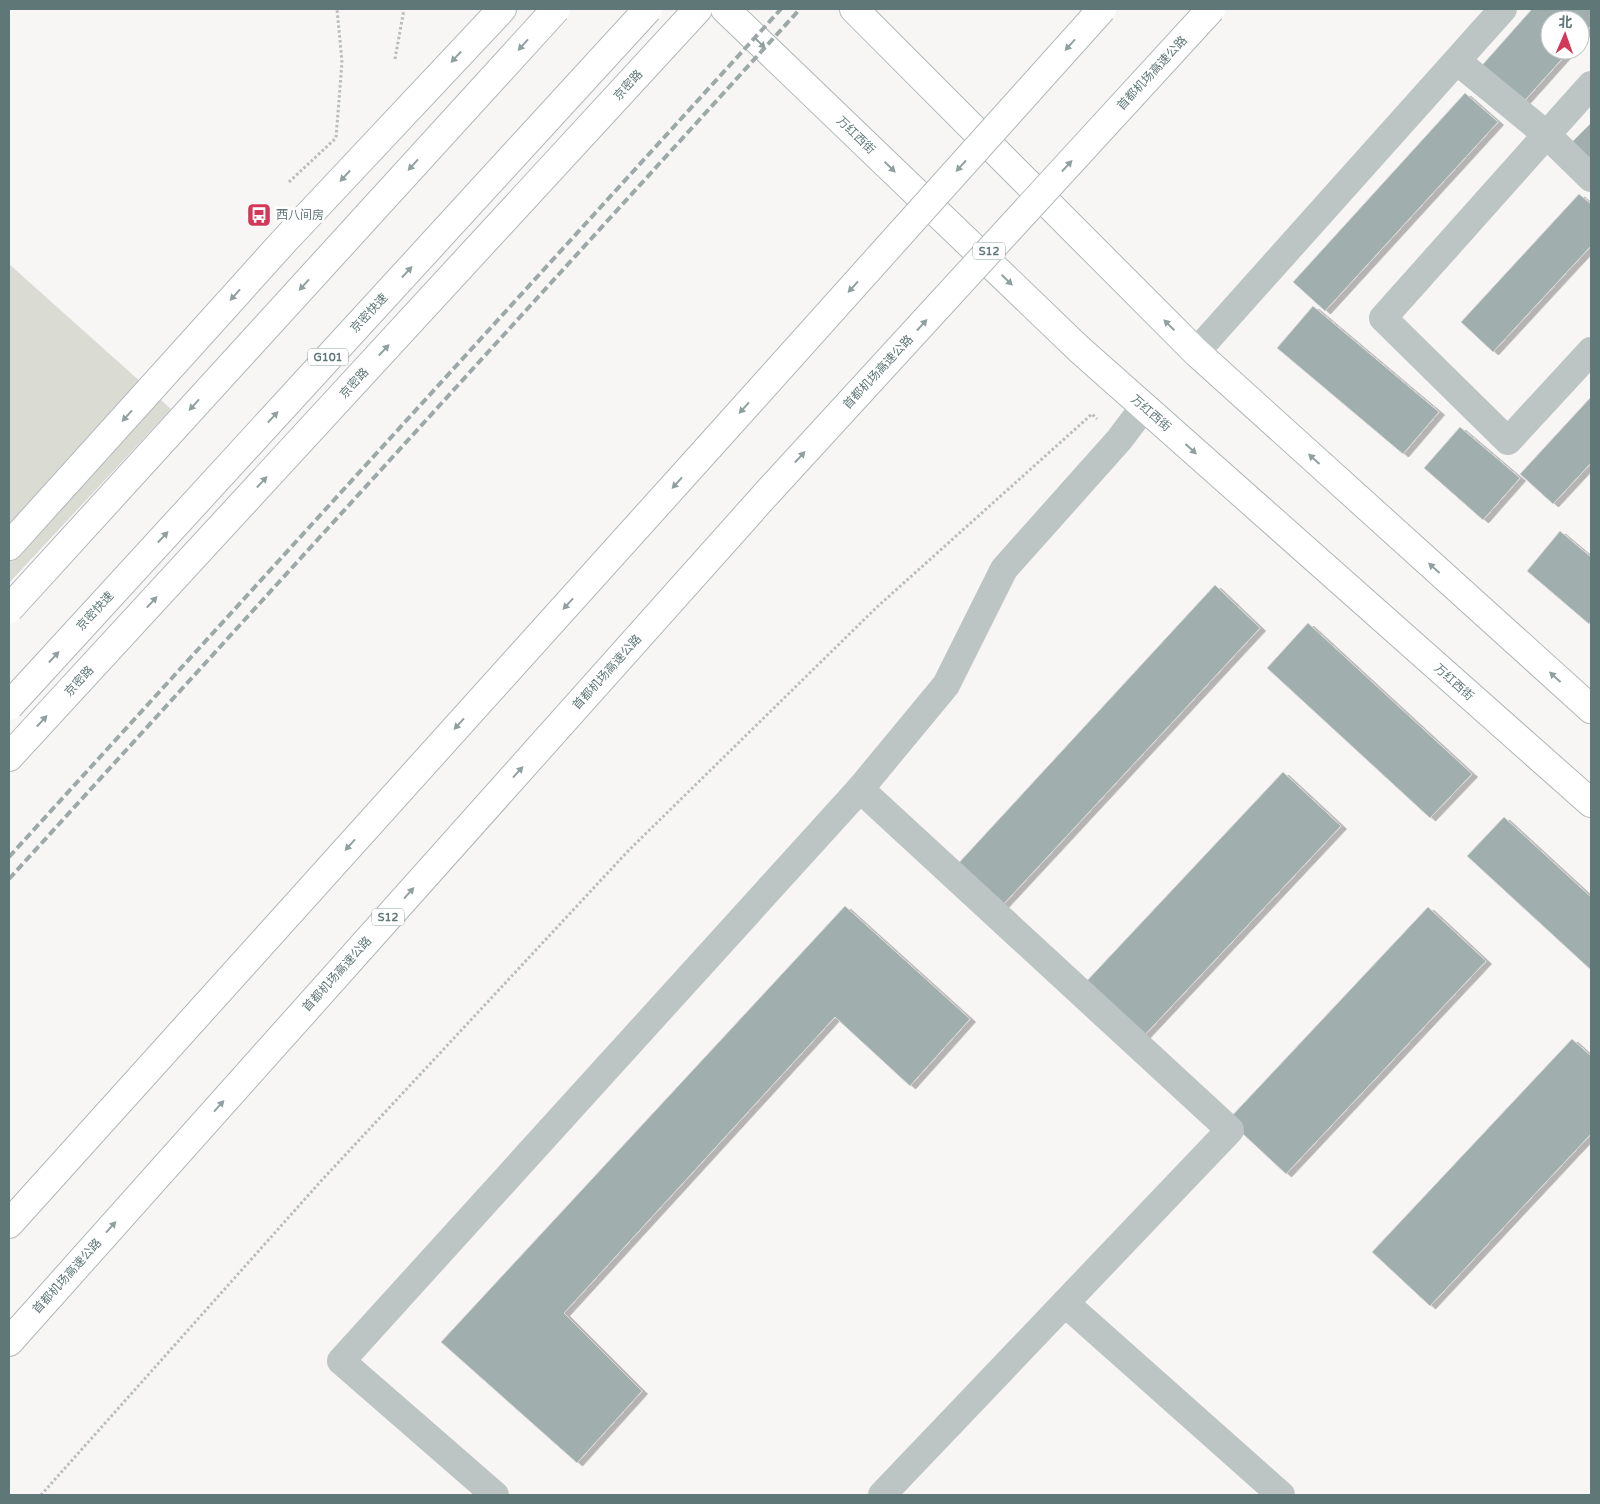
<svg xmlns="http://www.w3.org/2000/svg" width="1600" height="1504" font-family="'Varela Round','Noto Sans SC',sans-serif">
<defs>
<filter id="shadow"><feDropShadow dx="5.5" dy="3" stdDeviation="0" flood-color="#0004"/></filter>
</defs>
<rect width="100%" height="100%" fill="#f7f6f4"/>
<polygon fill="#dadcd4" points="9,264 171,409 9,583"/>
<g fill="#a0aeae" stroke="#d9d8d7" filter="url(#shadow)">
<polygon points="1532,9 1591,9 1591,26 1580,38 1580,20 1550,20 1550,50 1570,50 1518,108 1477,71"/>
<polygon points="1465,93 1498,122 1325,311 1293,282"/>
<polygon points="1591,123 1591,162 1571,143"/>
<polygon points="1579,194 1591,204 1591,246 1493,352 1461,322"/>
<polygon points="1313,306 1439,412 1403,454 1277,348"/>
<polygon points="1591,397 1591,463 1553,504 1520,474"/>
<polygon points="1460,427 1520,478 1483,520 1424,468"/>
<polygon points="1560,531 1591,557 1591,621 1589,624 1527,571"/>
<polygon points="1215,585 1260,628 1000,908 955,867"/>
<polygon points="1308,623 1472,774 1430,818 1267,668"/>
<polygon points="1283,772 1341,826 1141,1039 1083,985"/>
<polygon points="1504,817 1591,897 1591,970 1467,856"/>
<polygon points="845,906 970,1019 910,1086 835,1017 564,1313 642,1391 577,1463 441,1342"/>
<polygon points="1428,907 1486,961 1286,1174 1228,1120"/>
<polygon points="1572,1039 1591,1056 1591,1134 1430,1306 1372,1252"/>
</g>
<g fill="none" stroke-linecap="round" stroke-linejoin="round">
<defs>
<g id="major">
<polyline points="725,9 1079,349 1591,803"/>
<polyline points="854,9 1196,352 1591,709"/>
<polyline points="9,546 286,239 502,9"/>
<polyline points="9,757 698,9"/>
</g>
<g id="highway">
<polyline points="9,1224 709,447"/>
<polyline points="9,1342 767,493"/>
</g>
</defs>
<use href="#major" stroke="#b0b8b9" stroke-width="30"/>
<use href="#highway" stroke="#b0b7b8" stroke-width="30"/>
<g stroke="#b7bcbd" stroke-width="3" stroke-dasharray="2.5 2.5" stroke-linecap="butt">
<polyline points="395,59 404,9"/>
<polyline points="289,182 336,138 342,62 337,9"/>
<polyline points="41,1495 321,1181 629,850 877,607 1092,414 1097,419"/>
</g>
<g stroke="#bcc4c4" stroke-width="28">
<polyline points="1457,61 1547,135 1591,178"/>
<polyline points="1591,85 1383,318 1508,441 1591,351"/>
<polyline points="1196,352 1503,9"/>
<polyline points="860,789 1230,1130 882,1495"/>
<polyline points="1065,1303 1281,1495"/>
<polyline points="495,1495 341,1361 860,789 946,685 1004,569 1119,440 1144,407"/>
</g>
<use href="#major" stroke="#fff" stroke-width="28"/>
<use href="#highway" stroke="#fff" stroke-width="28"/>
<g stroke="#9da8a9" stroke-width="4" stroke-dasharray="8 4" stroke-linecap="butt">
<polyline points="9,857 781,9"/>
<polyline points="9,879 800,9"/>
</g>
<defs>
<g id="highway-bridge">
<polyline points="709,447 1102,9"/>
<polyline points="767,493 1211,9"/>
<polyline points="9,609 556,9"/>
<polyline points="9,706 648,9"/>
</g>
</defs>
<use href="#highway-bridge" stroke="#b0b7b8" stroke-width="30" stroke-linecap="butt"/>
<use href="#highway-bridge" stroke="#fff" stroke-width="28"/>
</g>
<defs><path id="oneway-solid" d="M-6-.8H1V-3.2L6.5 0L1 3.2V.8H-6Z" transform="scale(1.25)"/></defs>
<g fill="#90a0a0">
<use href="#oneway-solid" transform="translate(760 43) rotate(44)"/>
<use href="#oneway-solid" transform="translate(523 45) rotate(132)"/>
<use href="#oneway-solid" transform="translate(1070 45) rotate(132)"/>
<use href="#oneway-solid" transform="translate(456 57) rotate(133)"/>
<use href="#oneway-solid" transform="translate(413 165) rotate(132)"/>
<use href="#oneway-solid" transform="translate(961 166) rotate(132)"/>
<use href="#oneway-solid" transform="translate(1067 166) rotate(-47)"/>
<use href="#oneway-solid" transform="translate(890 167) rotate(44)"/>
<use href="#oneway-solid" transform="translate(345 176) rotate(133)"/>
<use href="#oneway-solid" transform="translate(407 272) rotate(-47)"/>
<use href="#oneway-solid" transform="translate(1007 280) rotate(44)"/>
<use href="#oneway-solid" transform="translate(304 285) rotate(132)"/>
<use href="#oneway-solid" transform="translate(853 287) rotate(132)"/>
<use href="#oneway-solid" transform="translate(235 295) rotate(132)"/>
<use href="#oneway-solid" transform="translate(922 325) rotate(-47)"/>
<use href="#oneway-solid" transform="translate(1169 325) rotate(-135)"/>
<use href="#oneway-solid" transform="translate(384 350) rotate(-47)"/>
<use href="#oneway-solid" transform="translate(194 405) rotate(132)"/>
<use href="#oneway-solid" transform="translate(744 408) rotate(132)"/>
<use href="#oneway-solid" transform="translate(127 416) rotate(132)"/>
<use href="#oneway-solid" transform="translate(273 417) rotate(-47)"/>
<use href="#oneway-solid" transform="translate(1191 449) rotate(42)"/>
<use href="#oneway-solid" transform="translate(800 457) rotate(-47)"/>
<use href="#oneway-solid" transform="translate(1314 459) rotate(-138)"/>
<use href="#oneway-solid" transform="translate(262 482) rotate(-47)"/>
<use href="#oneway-solid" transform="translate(677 483) rotate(132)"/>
<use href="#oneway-solid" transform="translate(163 537) rotate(-47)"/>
<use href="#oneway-solid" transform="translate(1434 568) rotate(-138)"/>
<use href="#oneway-solid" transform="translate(152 602) rotate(-47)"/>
<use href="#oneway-solid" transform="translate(568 604) rotate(132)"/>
<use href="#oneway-solid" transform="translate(54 657) rotate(-47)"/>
<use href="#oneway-solid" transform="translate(1555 677) rotate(-138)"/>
<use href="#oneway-solid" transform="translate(42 721) rotate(-47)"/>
<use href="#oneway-solid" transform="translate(459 724) rotate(132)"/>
<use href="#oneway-solid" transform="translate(518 772) rotate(-48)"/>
<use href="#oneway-solid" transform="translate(350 845) rotate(132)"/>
<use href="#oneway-solid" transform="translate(409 893) rotate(-48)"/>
<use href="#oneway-solid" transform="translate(219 1106) rotate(-48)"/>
<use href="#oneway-solid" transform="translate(111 1227) rotate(-48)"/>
</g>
<defs>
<symbol id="bus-square" viewBox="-11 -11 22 22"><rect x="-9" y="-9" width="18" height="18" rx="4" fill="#d33858" stroke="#fff"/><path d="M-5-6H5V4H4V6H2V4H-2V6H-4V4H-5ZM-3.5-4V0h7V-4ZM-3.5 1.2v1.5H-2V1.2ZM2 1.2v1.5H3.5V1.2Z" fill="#fff"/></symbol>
</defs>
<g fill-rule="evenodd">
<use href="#bus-square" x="245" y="201" width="28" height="28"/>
</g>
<g text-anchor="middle" stroke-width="5" stroke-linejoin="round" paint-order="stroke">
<g fill="#fff" stroke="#90a0a0" stroke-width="1">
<rect x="973" y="242.5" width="32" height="17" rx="4"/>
<rect x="308" y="348.5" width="40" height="17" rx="4"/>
<rect x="372" y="908.5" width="32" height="17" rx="4"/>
</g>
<g font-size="11" font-weight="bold" fill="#607778">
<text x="989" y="255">S12</text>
<text x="328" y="361">G101</text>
<text x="388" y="921">S12</text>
</g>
<g font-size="12" fill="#607778" stroke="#fff">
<text transform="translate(1152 73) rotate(-47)" y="4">首都机场高速公路</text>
<text transform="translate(628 85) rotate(-47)" y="4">京密路</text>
<text transform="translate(856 135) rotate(44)" y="4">万红西街</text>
<text transform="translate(369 313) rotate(-47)" y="4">京密快速</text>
<text transform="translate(878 372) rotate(-47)" y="4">首都机场高速公路</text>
<text transform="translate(354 383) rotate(-47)" y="4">京密路</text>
<text transform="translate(1151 413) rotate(41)" y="4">万红西街</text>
<text transform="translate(95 611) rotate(-47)" y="4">京密快速</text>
<text transform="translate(607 672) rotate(-48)" y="4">首都机场高速公路</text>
<text transform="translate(79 681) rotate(-47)" y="4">京密路</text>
<text transform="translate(1454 682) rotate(42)" y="4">万红西街</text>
<text transform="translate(337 974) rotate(-48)" y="4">首都机场高速公路</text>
<text transform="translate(67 1276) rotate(-48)" y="4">首都机场高速公路</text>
</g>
<g font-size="12" fill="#607778" stroke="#fff" text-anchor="start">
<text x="276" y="219">西八间房</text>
</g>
</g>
<rect width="1600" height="1504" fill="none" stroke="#607778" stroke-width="20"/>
<g transform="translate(1565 35) rotate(2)"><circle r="24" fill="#ffffff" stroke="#bfc9c9"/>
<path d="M0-4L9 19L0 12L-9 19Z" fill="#d33858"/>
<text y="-8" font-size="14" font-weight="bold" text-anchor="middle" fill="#607778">北</text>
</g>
</svg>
